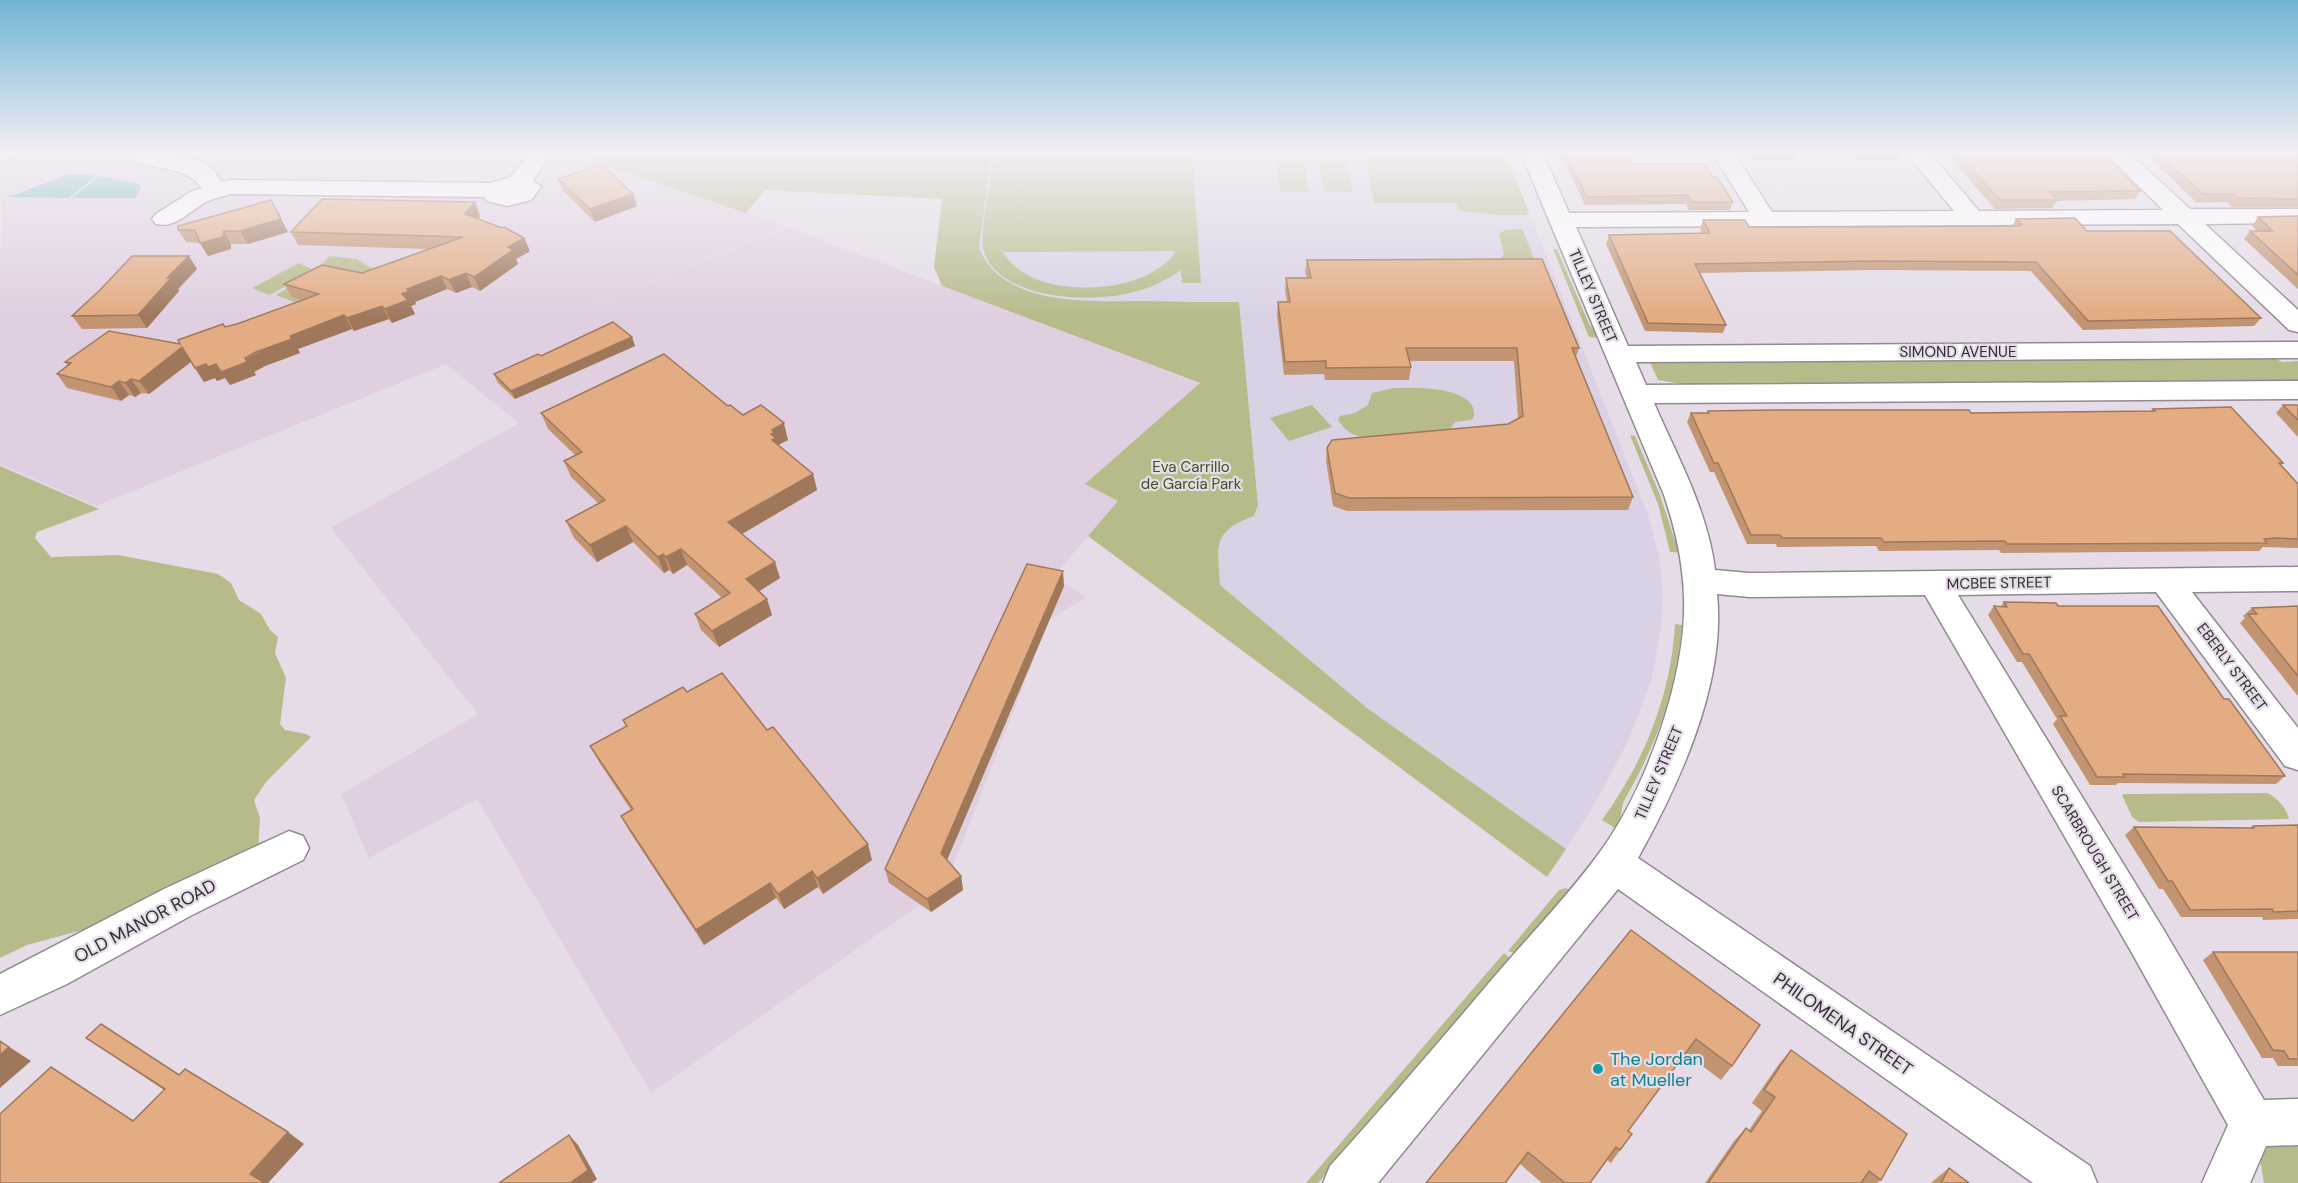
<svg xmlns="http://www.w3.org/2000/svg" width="2298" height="1183" font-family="'DM Sans',sans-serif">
<rect width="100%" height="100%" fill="#e5dce7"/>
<polygon fill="#e0cfe1" points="17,151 564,151 786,226 562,318 787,227 1200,384 1085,484 1118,501 1054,576 1086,597 1049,620 945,887 651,1093 477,799 369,858 341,794 478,714 331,528 519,423 446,364 96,506 0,464 0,250 2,241 0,157"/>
<polygon fill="#dbd1e5" points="992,151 1364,151 1374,203 1455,203 1460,211 1498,215 1526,215 1529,212 1648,515 1659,557 1663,592 1661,628 1652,678 1630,737 1599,797 1566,849 1367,708 1220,585 1218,542 1227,528 1254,516 1258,505 1246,375 1084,301 1040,294 1024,289 1008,282 992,269 984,260 979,247 979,236"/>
<g fill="#b7bb8a" fill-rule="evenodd">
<path d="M564,151H992L979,247C1001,308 1095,301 1147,301C1178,302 1208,302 1239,302L1258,505L1254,516C1211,532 1218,545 1220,585L1367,708L1566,849L1547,877L1088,536L1118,501L1085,484L1200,383L942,286L934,267L942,199L765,190L746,213Z"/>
<path d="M995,151H1192L1201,283H1182L1181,270C1165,281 1149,289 1130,293C1089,303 996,300 983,248C980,232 992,171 995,151ZM1175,251C1172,259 1164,265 1156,270C1117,295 1029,297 1003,252Z"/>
<polygon points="1364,151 1504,151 1529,212 1526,215 1498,215 1460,211 1455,203 1374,203"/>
<polygon points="1276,161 1303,161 1309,192 1280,192"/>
<polygon points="1318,161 1345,161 1353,192 1325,192"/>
<polygon points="1520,229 1523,230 1537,266 1498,263 1504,254 1499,234 1505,230"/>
<polygon points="1553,249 1557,249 1589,324 1600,338 1589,337"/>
<polygon points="329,256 357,259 373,269 309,308 276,295 313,272 269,295 252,288 299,263 316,271"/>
<polygon points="2269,355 2282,362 2298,361 2298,384 1689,385 1658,380 1649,360"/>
<path d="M1394,388C1414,387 1479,386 1474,417L1471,420L1455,422L1449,431C1429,433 1381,441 1364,438C1353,436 1343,429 1338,419L1340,416L1355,413L1368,405L1372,393Z"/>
<polygon points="1312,405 1332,427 1289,441 1270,418"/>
<polygon points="1630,435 1635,436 1660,495 1674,538 1684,553 1670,552 1658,504"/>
<polygon points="0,466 99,509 37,532 35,538 51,557 118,555 218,574 231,583 239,600 261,614 270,630 278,637 275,653 286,678 280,724 285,730 306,734 311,737 266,782 254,800 260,818 258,850 101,925 27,945 0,958"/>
<path d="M1675,624L1682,625C1678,689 1656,745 1625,799C1619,809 1624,821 1615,828L1602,820C1644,762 1671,696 1675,624Z"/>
<path d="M2267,793C2277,797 2287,809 2289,819L2139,822L2132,817L2122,795L2125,794Z"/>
<polygon points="1566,888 1569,890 1515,953 1508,951 1559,890"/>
<polygon points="1504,953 1510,958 1318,1183 1306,1183"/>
<polygon points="2298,1142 2298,1183 2264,1183 2260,1159 2263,1150 2269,1145"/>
</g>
<g fill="#5eb7b8">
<polygon points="85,174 96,176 69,198 8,197 68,175"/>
<polygon points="99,176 139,184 141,187 135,198 72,198"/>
</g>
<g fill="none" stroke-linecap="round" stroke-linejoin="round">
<defs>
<g id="minor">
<path d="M126,151C149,151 191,153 210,167C215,171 218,177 222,182L230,180L490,183L511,177L531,151H554L533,180L541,187L531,200L507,206L487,201L484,197L231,194C224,196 215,198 208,201C190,210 176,229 156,224L152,219L156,214L192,191L202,188C182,160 143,176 126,151Z"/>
<path d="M1520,151H1542L1569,213L1749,212L1711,151H1733L1772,212L1954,211L1905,151H1928L1979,211L2163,210L2103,151H2127L2190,209H2298V223L2205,224L2298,310V332L2289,330L2178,224L1576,227L1628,346L2298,342V358L1636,362L1646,385L2298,381V399L1654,403C1677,456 1708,511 1715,570L1749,573L2298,567V591L2192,592L2298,728V770L2285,766L2156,592L1958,595L2162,927L2264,1100L2298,1099V1145L2266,1146L2250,1183H2202L2228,1125L2132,953L1925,595L1749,597L1717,594C1726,684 1680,782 1638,858L2090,1166L2097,1183H2033L1618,889L1378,1183H1323L1330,1166C1386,1104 1440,1041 1494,977C1529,936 1568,896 1600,852C1646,789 1687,676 1684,597C1683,561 1675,528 1664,495Z"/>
<polygon points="289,831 303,836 309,848 303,860 192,915 67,984 0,1015 0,974 164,889"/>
</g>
<polygon id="major" points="0,151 22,151 19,156 0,162"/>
</defs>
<use href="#minor" stroke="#928993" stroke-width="3"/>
<use href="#major" stroke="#928993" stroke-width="3"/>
<use href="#minor" fill="#fff" fill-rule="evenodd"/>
<use href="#major" fill="#fff" fill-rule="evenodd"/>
</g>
<g fill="#c39471">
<polygon points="1554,151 1623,151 1631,164 1713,177 1733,202 1730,210 1689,210 1686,204 1585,205 1563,160 1559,160"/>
<polygon points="1746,151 1799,151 1799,152 1796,161 1752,161"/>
<polygon points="1846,151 1903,151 1900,160 1853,160"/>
<polygon points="1944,151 2104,151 2103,153 2140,191 2135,199 2057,201 2052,208 1995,209"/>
<polygon points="2130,151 2298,151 2298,207 2232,207 2227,202 2197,203 2145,153 2133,153"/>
<polygon points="558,179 637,206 595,222 563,191"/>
<polygon points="475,202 480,216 478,219 524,238 530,251 516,259 518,264 480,291 472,287 456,293 447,289 415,302 416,304 411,306 415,314 392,323 389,319 354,331 352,329 298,349 300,353 265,366 254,372 256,375 230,385 225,378 217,381 215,378 204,382 191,362 149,394 141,393 135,397 129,395 121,401 67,388 57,374 68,366 65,362 180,344 225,327 237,324 303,300 292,297 284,284 362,273 429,249 298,245 291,232"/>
<polygon points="2298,216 2298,289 2244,239 2250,231 2257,231 2252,226 2258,217"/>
<polygon points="2016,219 2087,231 2261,318 2254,326 2083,330 2031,271 1872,270 1700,273 1726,325 1723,333 1645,331 1606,244 1609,235 1702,233 1700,229 1703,220 1749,227 1821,227 2012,226"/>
<polygon points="178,230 288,232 248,244 231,244 231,249 208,256 200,243 186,242"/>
<polygon points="1307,260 1579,348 1576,357 1633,497 1628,510 1347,511 1333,506 1326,461 1327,448 1508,424 1518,418 1514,361 1410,361 1411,367 1409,380 1325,380 1324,374 1284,375 1277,315 1278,302 1287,302 1285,291 1286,278 1307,278 1305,272"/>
<polygon points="197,269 178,289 179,291 147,328 82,329 72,316"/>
<polygon points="635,346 515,399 498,383 494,374 541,356"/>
<polygon points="2283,405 2298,405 2298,437 2276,413"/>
<polygon points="728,406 788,440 778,445 813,474 817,490 742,534 780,578 759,591 772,615 719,647 701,630 695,614 722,598 687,565 673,574 669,570 664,573 633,542 597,562 574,538 566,521 599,504 571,477 564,461 575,455 548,429 541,413"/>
<polygon points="2153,409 2283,463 2281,465 2298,484 2298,548 2263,547 2259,551 2001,553 1999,550 1879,551 1876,546 1777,547 1776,544 1747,544 1714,472 1710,472 1687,422 1691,413 1707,413 1708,411 1971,413 2151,411"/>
<polygon points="1064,586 947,860 961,876 963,890 931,912 889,883 885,869"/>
<polygon points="2004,602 2058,606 2224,699 2285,776 2276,784 2118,783 2116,785 2090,785 2053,724 2057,719 2022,662 2017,662 1988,615 1994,606 2001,606"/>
<polygon points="2298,606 2298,696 2240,623 2245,618 2243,616 2252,608"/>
<polygon points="687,692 767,730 872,860 823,894 818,887 784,909 776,898 704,945 630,832 621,816 631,810 599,762 590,746 626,727 623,720"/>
<polygon points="2298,825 2298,919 2263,920 2262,917 2181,917 2163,889 2159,889 2125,835 2134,827 2250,828 2253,826"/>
<polygon points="1631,930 1732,1066 1721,1080 1685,1053 1628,1131 1620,1150 1611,1163 1607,1160 1590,1183 1542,1183 1520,1164 1506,1183 1426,1183"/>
<polygon points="2213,952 2298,952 2298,1066 2278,1066 2273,1058 2262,1058 2203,960"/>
<polygon points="86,1038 179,1075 304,1144 133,1121 164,1090"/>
<polygon points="1791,1050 1881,1180 1877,1183 1705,1183 1734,1141 1746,1128 1749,1130 1762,1111 1752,1103 1779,1064"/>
<polygon points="1949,1168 1969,1183 1931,1183 1933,1181"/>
</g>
<g fill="#9f785c">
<polygon points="633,194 637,206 595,222 590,209"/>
<polygon points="475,202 480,216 471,228 465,214"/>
<polygon points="281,219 288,232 248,244 240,231"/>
<polygon points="224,231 231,244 231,249 208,256 200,243"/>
<polygon points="524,238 530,251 516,259 518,264 480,291 474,277 508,247"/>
<polygon points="189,256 197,269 178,289 179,291 147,328 138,315 167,278"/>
<polygon points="466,273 472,287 456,293 449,280"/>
<polygon points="441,276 447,289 415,302 416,304 411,306 415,314 392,323 385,309 407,289"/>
<polygon points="382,306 389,319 354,331 347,318"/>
<polygon points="344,315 352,329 298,349 300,353 265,366 254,372 256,375 230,385 221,372 290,336"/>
<polygon points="632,337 635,346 515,399 511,391"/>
<polygon points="182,347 192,361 149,394 139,381"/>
<polygon points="206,364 216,364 225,378 217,381 215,378 204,382 195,368"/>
<polygon points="131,379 141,393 135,397 125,383"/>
<polygon points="119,381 129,395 121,401 111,387"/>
<polygon points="784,423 788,440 778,445 777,456 771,434 772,430"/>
<polygon points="813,474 817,490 733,539 728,522"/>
<polygon points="626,526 633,542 597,562 590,545"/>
<polygon points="681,549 687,565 673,574 666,557"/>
<polygon points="663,554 669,570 664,573 658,557"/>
<polygon points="775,562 780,578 752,596 746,579"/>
<polygon points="1063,571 1064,586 944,867 941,853"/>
<polygon points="767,599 772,615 719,647 712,631"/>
<polygon points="868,844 872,860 823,894 817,878"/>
<polygon points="812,871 818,887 784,909 778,894"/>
<polygon points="961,876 963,890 931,912 927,899"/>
<polygon points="770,883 776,898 704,945 696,930"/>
<polygon points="0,1041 31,1061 0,1088"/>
<polygon points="288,1132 304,1144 268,1183 264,1183 250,1174"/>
<polygon points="569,1135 578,1145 597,1179 592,1183 570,1183"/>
</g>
<g fill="#e3ac83" stroke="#9f785c" stroke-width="1.5">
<polygon points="1560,151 1623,151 1631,164 1705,164 1713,177 1717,177 1733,202 1692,202 1688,195 1587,197 1565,152"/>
<polygon points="1754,151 1799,151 1799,152 1755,153"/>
<polygon points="1955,151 2101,151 2140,191 2050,192 2057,200 2000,200"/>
<polygon points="2156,151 2298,151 2298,199 2237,198 2233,194 2203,194"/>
<polygon points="601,164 633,194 590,209 558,179"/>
<polygon points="322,199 475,202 465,214 502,228 504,227 524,238 508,247 513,250 474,277 466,273 449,280 441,276 407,289 409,291 402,294 408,300 385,309 382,306 347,318 344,315 290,336 292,339 256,352 245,358 247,362 221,372 216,364 208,367 206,364 195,368 182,347 139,381 131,379 125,383 119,381 111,387 57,374 71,363 65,362 109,331 180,344 178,340 223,324 225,327 237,324 319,294 284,284 322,265 362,273 463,237 291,232"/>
<polygon points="271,200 281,219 240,231 224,231 223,237 200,243 195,230 178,230 178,226"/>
<polygon points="2298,216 2298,275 2250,231 2272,231 2258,217"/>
<polygon points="2075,218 2087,231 2170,231 2261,318 2088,321 2036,262 1876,261 1695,264 1726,325 1648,323 1609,235 1710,233 1703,220 1745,220 1749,227 1821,227 2019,226 2022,225 2016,219"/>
<polygon points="132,256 189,256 167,278 171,278 138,315 72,316 100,290"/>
<polygon points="1542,259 1579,348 1572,348 1633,497 1349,498 1335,493 1327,448 1332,440 1508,424 1523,416 1517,348 1406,348 1411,367 1326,368 1326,361 1285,362 1278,302 1290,302 1286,278 1311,278 1307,260"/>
<polygon points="613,322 632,337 511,391 494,374 538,354 541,356"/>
<polygon points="664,354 728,406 730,405 743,415 761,405 784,423 772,430 774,433 771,434 776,438 772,440 813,474 728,522 775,562 746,579 767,599 712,631 695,614 730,593 681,549 666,557 663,554 658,557 626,526 590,545 566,521 605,500 564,461 582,452 541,413"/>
<polygon points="2283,405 2298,405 2298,420"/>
<polygon points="2231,407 2283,463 2279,463 2298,484 2298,539 2274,538 2264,539 2267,543 2007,544 2005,541 1884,542 1881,538 1782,538 1780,535 1751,535 1718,463 1714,463 1691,413 1709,413 1708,411 1775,410 1969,410 1971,413 2155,411 2153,409"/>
<polygon points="1027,564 1063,571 941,853 961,876 927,899 885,869"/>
<polygon points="2004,602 2056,603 2058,606 2158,606 2224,699 2229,699 2285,776 2123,774 2124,777 2097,777 2060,716 2067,716 2029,654 2023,654 1994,606 2007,607"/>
<polygon points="2298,606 2298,676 2248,614 2257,614 2252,608"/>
<polygon points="722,673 767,730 773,727 868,844 817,878 812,871 778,894 770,883 696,930 621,816 633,809 590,746 627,726 623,720 683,687 687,692"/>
<polygon points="2298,825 2298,911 2274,912 2272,909 2190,910 2172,881 2168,881 2134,827 2254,828 2253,826"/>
<polygon points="1631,930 1760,1025 1732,1066 1696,1039 1628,1131 1632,1134 1620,1150 1616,1147 1590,1183 1565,1183 1528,1152 1505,1183 1426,1183"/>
<polygon points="2213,952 2298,952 2298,1059 2289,1059 2284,1051 2273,1050"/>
<polygon points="101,1024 179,1075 185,1069 288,1132 250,1174 265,1183 0,1183 0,1114 51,1067 133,1121 165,1089 86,1038"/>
<polygon points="0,1041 9,1047 0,1055"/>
<polygon points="1791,1050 1907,1134 1881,1180 1869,1171 1861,1183 1708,1183 1746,1128 1751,1132 1775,1097 1764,1090"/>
<polygon points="569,1135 588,1170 570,1183 499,1183"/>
<polygon points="1949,1168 1969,1183 1941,1183"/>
</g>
<linearGradient id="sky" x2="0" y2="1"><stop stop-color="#71b5d5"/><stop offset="0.48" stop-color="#f3eff4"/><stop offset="1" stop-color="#f3eff4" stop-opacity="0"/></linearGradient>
<rect width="2298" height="317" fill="url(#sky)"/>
<circle fill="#0f9aa8" stroke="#e5dce7" stroke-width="2" cx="1598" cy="1069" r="6"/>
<g text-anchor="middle" stroke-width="4.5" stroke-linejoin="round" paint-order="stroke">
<g font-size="15" fill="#312d32" stroke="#e5dce7">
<text transform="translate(1593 296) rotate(67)" y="5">TILLEY STREET</text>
<text x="1958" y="357">SIMOND AVENUE</text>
<text transform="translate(1999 583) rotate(-1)" y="5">MCBEE STREET</text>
<text transform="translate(2232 667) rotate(53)" y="5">EBERLY STREET</text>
<text transform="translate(1659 773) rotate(-67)" y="5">TILLEY STREET</text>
<text transform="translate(2095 853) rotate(59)" y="5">SCARBROUGH STREET</text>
</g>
<g font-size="15" fill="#494c1c" stroke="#e5dce7">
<text x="1191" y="472">Eva Carrillo<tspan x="1191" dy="17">de García Park</tspan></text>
</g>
<g font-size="18" fill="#312d32" stroke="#e5dce7">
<text transform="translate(145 921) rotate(-28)" y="6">OLD MANOR ROAD</text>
<text transform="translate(1843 1024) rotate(35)" y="6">PHILOMENA STREET</text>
</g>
<g font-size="18" fill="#0d838f" stroke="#e5dce7" text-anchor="start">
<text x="1610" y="1065">The Jordan<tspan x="1610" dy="21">at Mueller</tspan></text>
</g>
</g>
</svg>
